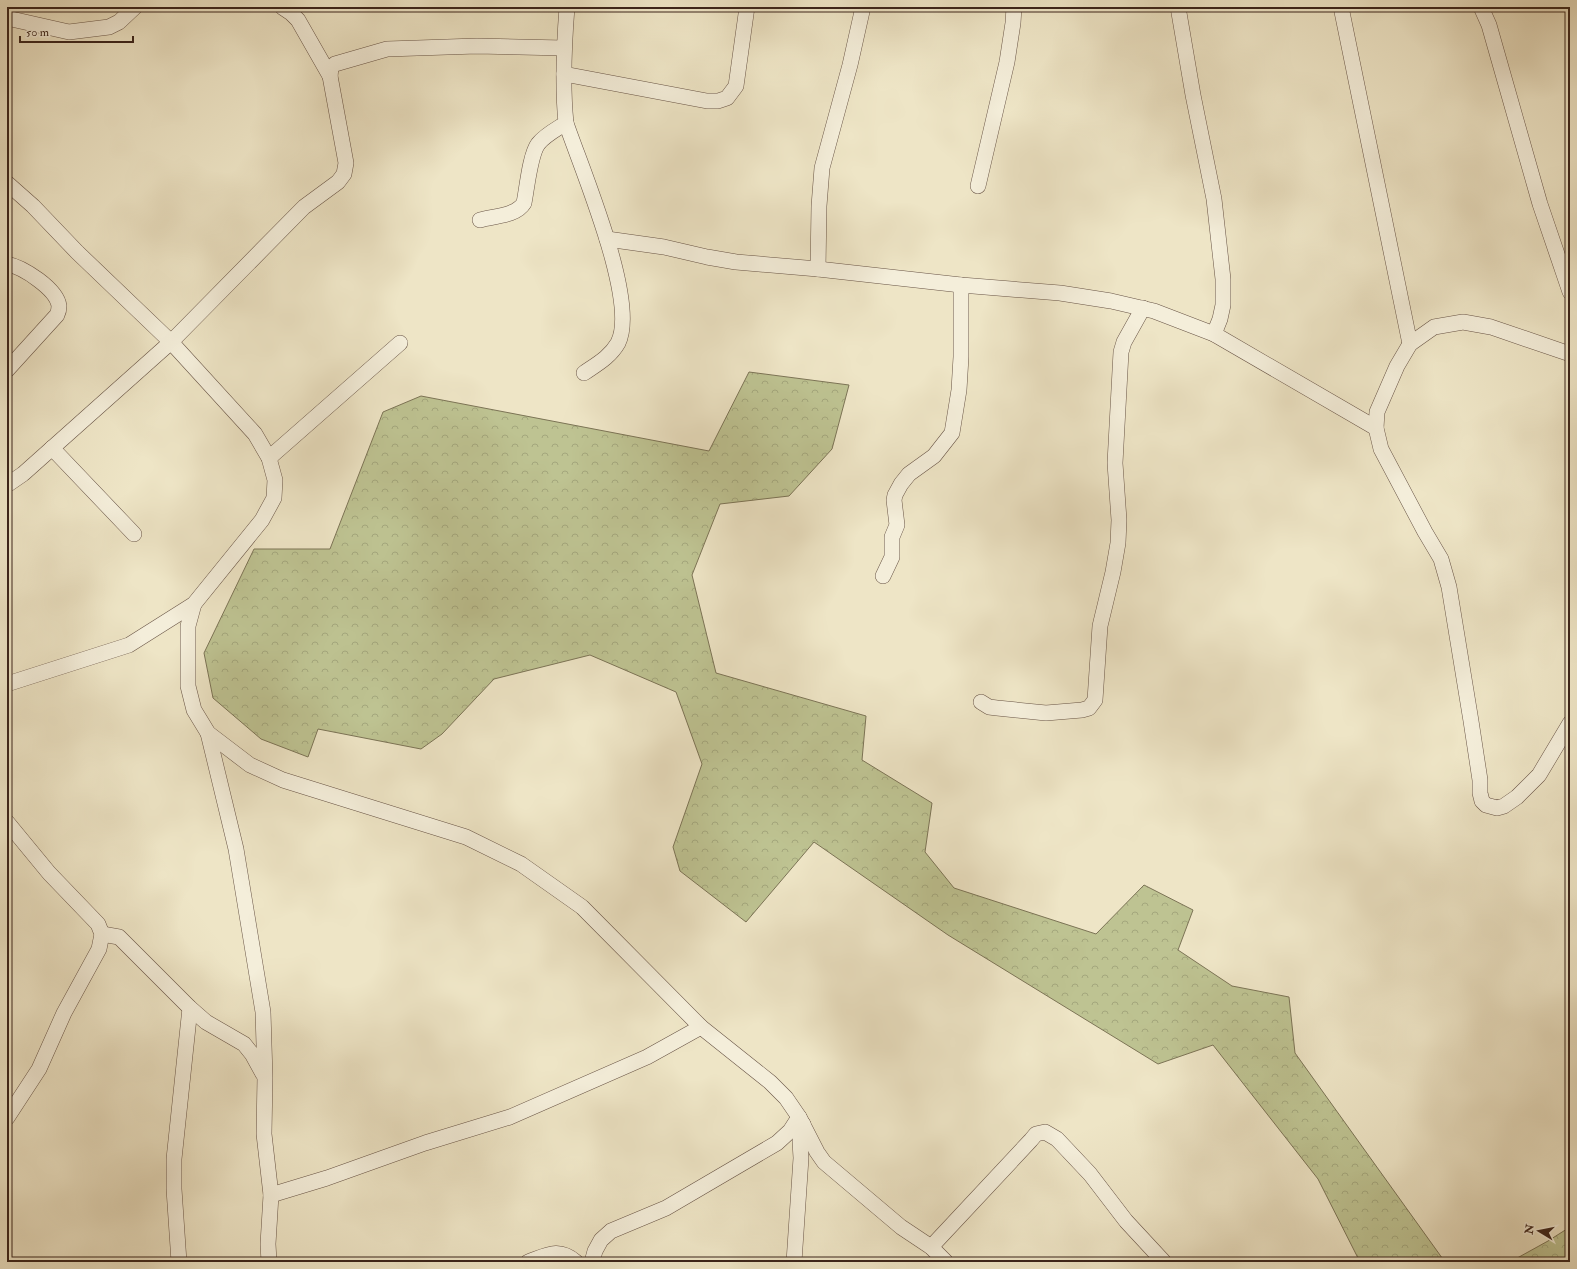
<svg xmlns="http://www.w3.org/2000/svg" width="1577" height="1269" font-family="'IM FELL Double Pica',serif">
<defs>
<pattern id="forest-crowns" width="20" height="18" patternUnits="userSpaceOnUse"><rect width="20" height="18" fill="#bec392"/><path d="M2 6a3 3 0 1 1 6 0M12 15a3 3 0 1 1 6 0" fill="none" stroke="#a4a77d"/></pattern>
</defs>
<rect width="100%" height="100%" fill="#eee5c6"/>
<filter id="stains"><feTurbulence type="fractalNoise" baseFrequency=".005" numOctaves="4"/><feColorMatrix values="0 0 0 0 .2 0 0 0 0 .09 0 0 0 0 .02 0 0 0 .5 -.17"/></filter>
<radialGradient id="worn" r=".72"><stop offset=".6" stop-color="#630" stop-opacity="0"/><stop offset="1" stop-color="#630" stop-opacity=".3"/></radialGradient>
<g fill="url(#forest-crowns)" stroke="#7c7456">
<polygon points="749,372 849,385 832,449 789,496 720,504 692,575 716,673 866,716 862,760 932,803 925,852 954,888 1096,934 1144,885 1193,910 1178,950 1232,986 1289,997 1295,1053 1445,1262 1360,1262 1318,1179 1213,1045 1158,1064 948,935 814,842 746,922 680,871 673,847 702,764 676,692 590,655 494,679 442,734 421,749 318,729 308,757 261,739 213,698 204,653 254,549 330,549 383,412 421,396 709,451"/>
<polygon points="1570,1227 1570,1262 1510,1262 1548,1241"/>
</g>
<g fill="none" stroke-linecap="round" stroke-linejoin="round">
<defs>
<g id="minor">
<polyline points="282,7 291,13 298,20 330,76"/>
<path d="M567,7C564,45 562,84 566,123C581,168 639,302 618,343C610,357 597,364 584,373"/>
<polyline points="1178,7 1193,95 1214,199 1223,279 1223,305 1220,319 1214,334"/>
<polyline points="1341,7 1410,344"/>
<polyline points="1481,7 1489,25 1540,204 1570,292"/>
<polyline points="7,18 69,32 109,27 119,22 135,7"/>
<polyline points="564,74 707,101 718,101 727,98 736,86 747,7"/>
<polyline points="7,183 33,206 77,252 171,342 255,434 269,458 275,480 274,498 262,520 194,604 129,645 7,684"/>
<polyline points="978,186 1007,62 1013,23 1014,7"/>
<path d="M480,220C494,216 516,216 524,203C527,188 530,155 538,144C545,135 557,129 566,123"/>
<polyline points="607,239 664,247 707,257 736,262 818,269 961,285 1060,293 1111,301 1154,311 1214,334 1376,428"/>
<path d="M7,264C23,267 57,289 59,306C59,309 58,313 57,315L7,370"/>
<polyline points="818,269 819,206 822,168 850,65 863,7"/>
<polyline points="1570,354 1491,327 1463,322 1434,327 1410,344 1397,366 1377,412 1376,428 1381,449 1425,532 1441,559 1449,587 1471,721 1480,780 1480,793 1482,801 1486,805 1497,808 1504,806 1517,797 1539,775 1570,723"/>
<polyline points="52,448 134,534"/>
<polyline points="269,458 400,343"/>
<polyline points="7,485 23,474 171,342 304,207 338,182 344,174 346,163 330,76 331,68 335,64 387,49 477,46 564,48"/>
<polyline points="883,576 892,557 892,537 897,525 894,500 895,495 901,484 909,474 934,456 952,433 959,390 961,357 961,285"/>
<polyline points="194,604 188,626 188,686 194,710 208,733 250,765 283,780 466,837 521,864 582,907 701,1027 770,1082 786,1098 799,1117 817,1152 824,1162 901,1227 931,1247 946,1262"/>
<polyline points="981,702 989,707 997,708 1046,713 1082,710 1089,708 1095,700 1100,626 1113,572 1118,543 1119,520 1115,463 1121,352 1124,342 1143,308"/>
<polyline points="208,733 236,849 263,1012 265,1077 264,1134 271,1195 268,1244 269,1262"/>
<polyline points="7,822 49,873 98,924 102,934 99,949 64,1013 39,1069 7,1118"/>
<polyline points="102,934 119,937 190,1008 206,1022 244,1044 252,1054 263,1074"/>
<polyline points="271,1195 327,1178 425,1143 510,1117 647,1057 701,1027"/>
<polyline points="931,1247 1031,1140 1036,1134 1045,1132 1057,1139 1090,1174 1126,1221 1164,1262"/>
<polyline points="179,1262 174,1189 174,1159 190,1008"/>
<path d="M528,1262C547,1255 559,1247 576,1262"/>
<polyline points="592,1262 595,1251 601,1240 611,1231 666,1208 777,1143 790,1131 799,1117"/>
<polyline points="794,1262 801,1158 800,1141 803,1124"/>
</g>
</defs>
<use href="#minor" stroke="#685446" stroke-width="16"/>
<use href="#minor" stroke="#f4eeda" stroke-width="15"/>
</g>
<rect width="1577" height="1269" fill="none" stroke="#eee5c6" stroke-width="24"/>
<rect x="8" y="8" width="1561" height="1253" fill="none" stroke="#3b241b" stroke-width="2"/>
<rect x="12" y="12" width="1553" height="1245" fill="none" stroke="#3b241b"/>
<g transform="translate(1539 1231) rotate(280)" stroke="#f4eeda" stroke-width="3" paint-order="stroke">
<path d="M0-3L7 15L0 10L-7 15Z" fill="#3b241b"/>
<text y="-6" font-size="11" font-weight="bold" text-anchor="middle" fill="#3b241b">N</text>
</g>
<path d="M20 36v6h113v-6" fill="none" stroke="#3b241b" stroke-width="2"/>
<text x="26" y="36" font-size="12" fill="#3b241b" stroke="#f4eeda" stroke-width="3" paint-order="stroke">50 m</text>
<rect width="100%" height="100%" filter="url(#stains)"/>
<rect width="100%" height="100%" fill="url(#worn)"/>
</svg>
